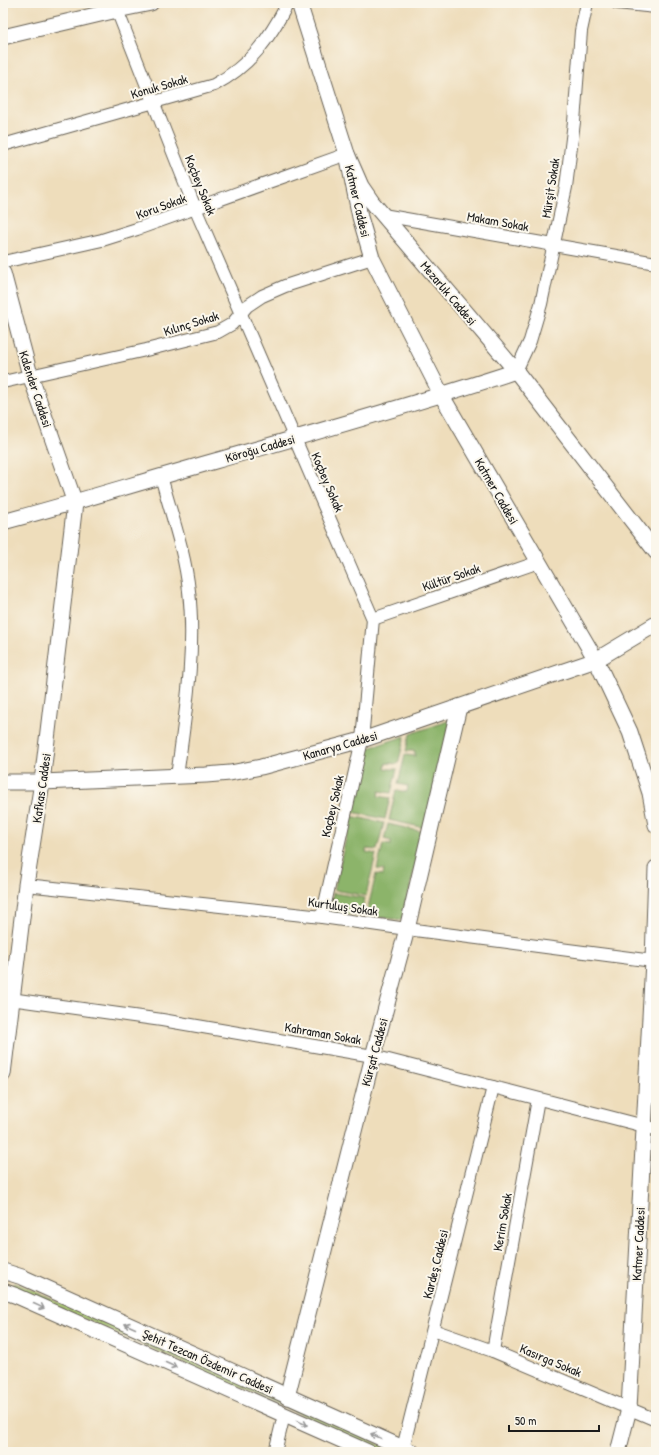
<svg xmlns="http://www.w3.org/2000/svg" width="659" height="1455" font-family="'Patrick Hand',sans-serif">
<rect width="100%" height="100%" fill="#fbf7ec"/>
<filter id="ink" filterUnits="userSpaceOnUse"><feTurbulence type="fractalNoise" baseFrequency=".025" numOctaves="2"/><feDisplacementMap in="SourceGraphic" scale="8" xChannelSelector="R" yChannelSelector="G"/><feConvolveMatrix kernelMatrix="1 2 1 2 8 2 1 2 1" color-interpolation-filters="sRGB"/></filter>
<filter id="wash" filterUnits="userSpaceOnUse"><feTurbulence type="fractalNoise" baseFrequency=".012" numOctaves="4" result="noise"/><feDisplacementMap in="SourceGraphic" scale="16" xChannelSelector="R" yChannelSelector="G"/><feGaussianBlur stdDeviation="0.9" result="paint"/><feColorMatrix in="noise" values="0 0 0 0 0 0 0 0 0 0 0 0 0 0 0 0 0 1.4 0 .05"/><feComposite in="paint" operator="in"/></filter>
<g filter="url(#wash)">
<rect width="100%" height="100%" fill="#edb"/>
<polygon fill="#b1d27a" stroke="#66774b" points="15,1283 255,1389 396,1452 385,1452 249,1391 12,1287"/>
<g fill="#8cb46a" stroke="#546843">
<polygon points="448,721 450,723 425,828 389,820 396,790 407,792 408,786 398,784 405,755 415,756 415,751 406,751 410,734"/>
<polygon points="405,736 398,764 386,763 385,769 397,769 391,793 379,791 378,796 390,798 385,819 352,812 366,749"/>
<polygon points="351,816 384,823 377,850 366,849 366,852 376,854 366,896 334,890"/>
<polygon points="388,824 424,832 402,920 366,916 376,874 383,875 384,870 377,869 383,844 391,845 391,841 384,839"/>
<polygon points="333,893 365,898 361,916 332,912 330,909"/>
</g>
</g>
<g filter="url(#ink)">
<g fill="none" stroke-linecap="round" stroke-linejoin="round">
<defs>
<g id="minor">
<polyline points="617,3 656,7"/>
<polyline points="117,10 195,208 373,619 362,740 322,917"/>
<path d="M3,145L214,85C251,65 269,39 288,3"/>
<polyline points="383,215 656,263"/>
<polyline points="3,262 102,240 137,229 347,154"/>
<polyline points="516,371 530,341 541,304 566,187 574,122 581,31 587,3"/>
<polyline points="3,382 146,350 218,332 232,324 247,306 262,296 285,286 372,258"/>
<path d="M161,476C171,514 185,552 189,591C196,653 185,715 177,777"/>
<polyline points="373,619 539,562"/>
<polyline points="26,885 322,917 407,929 653,961 656,960"/>
<polyline points="3,998 162,1020 373,1056 656,1129"/>
<polyline points="433,1330 493,1351 656,1420"/>
<polyline points="493,1351 538,1099"/>
<polyline points="403,1448 493,1087"/>
<polyline points="275,1452 284,1415"/>
</g>
<g id="tertiary">
<polyline points="299,3 347,154 361,186 372,202 516,371 656,552"/>
<polyline points="3,37 117,10 151,3"/>
<polyline points="347,154 360,217 372,258 442,396 596,660 630,732 650,793 656,825"/>
<polyline points="3,273 30,375 75,503 42,782 26,885 3,1074"/>
<path d="M3,522C74,503 144,481 215,461C316,432 416,404 516,371"/>
<polyline points="3,782 42,782 206,775 230,773 261,767 362,740 596,660 656,624"/>
<polyline points="3,1271 22,1277 412,1452"/>
<polyline points="3,1291 17,1296 368,1452"/>
<polyline points="287,1397 373,1056 407,929 459,707"/>
<polyline points="618,1452 629,1409 653,961 656,868"/>
</g>
</defs>
<use href="#minor" stroke="#666054" stroke-width="14"/>
<use href="#tertiary" stroke="#666054" stroke-width="17"/>
<use href="#minor" stroke="#fff" stroke-width="12"/>
<use href="#tertiary" stroke="#fff" stroke-width="15"/>
</g>
<defs><path id="oneway-shaft" d="M-6 0H5M1.5-3L5.5 0L1.5 3" fill="none" stroke-width="1.6" stroke-linecap="round" stroke-linejoin="round"/></defs>
<g stroke="#999">
<use href="#oneway-shaft" transform="translate(39 1306) rotate(25)"/>
<use href="#oneway-shaft" transform="translate(130 1326) rotate(-156)"/>
<use href="#oneway-shaft" transform="translate(171 1365) rotate(24)"/>
<use href="#oneway-shaft" transform="translate(302 1423) rotate(24)"/>
<use href="#oneway-shaft" transform="translate(376 1436) rotate(-156)"/>
</g>
</g>
<g text-anchor="middle" stroke-width="4" stroke-linejoin="round" paint-order="stroke">
<g font-size="13" fill="#1c1c1c" stroke="#fbf7ec">
<text transform="translate(159 86) rotate(-16)" y="5">Konuk Sokak</text>
<text transform="translate(201 185) rotate(68)" y="5">Koçbey Sokak</text>
<text transform="translate(550 188) rotate(-81)" y="5">Mürşit Sokak</text>
<text transform="translate(358 201) rotate(77)" y="5">Katmer Caddesi</text>
<text transform="translate(161 206) rotate(-20)" y="5">Koru Sokak</text>
<text transform="translate(498 221) rotate(10)" y="5">Makam Sokak</text>
<text transform="translate(449 293) rotate(50)" y="5">Mezarlık Caddesi</text>
<text transform="translate(191 323) rotate(-17)" y="5">Kılınç Sokak</text>
<text transform="translate(36 389) rotate(72)" y="5">Kalender Caddesi</text>
<text transform="translate(260 448) rotate(-16)" y="5">Köroğu Caddesi</text>
<text transform="translate(328 482) rotate(67)" y="5">Koçbey Sokak</text>
<text transform="translate(497 491) rotate(60)" y="5">Katmer Caddesi</text>
<text transform="translate(451 577) rotate(-19)" y="5">Kültür Sokak</text>
<text transform="translate(340 745) rotate(-16)" y="5">Kanarya Caddesi</text>
<text transform="translate(41 788) rotate(-82)" y="5">Kafkas Caddesi</text>
<text transform="translate(332 806) rotate(-77)" y="5">Koçbey Sokak</text>
<text transform="translate(343 906) rotate(8)" y="5">Kurtuluş Sokak</text>
<text transform="translate(323 1033) rotate(10)" y="5">Kahraman Sokak</text>
<text transform="translate(374 1052) rotate(-75)" y="5">Kürşat Caddesi</text>
<text transform="translate(502 1222) rotate(-80)" y="5">Kerim Sokak</text>
<text transform="translate(638 1244) rotate(-87)" y="5">Katmer Caddesi</text>
<text transform="translate(435 1264) rotate(-76)" y="5">Kardeş Caddesi</text>
<text transform="translate(551 1360) rotate(23)" y="5">Kasırga Sokak</text>
<text transform="translate(208 1361) rotate(24)" y="5">Şehit Tezcan Özdemir Caddesi</text>
</g>
</g>
<rect width="659" height="1455" fill="none" stroke="#fbf7ec" stroke-width="16"/>
<path d="M509 1425v6h90v-6" fill="none" stroke="#1c1c1c" stroke-width="2"/>
<text x="515" y="1425" font-size="12" fill="#1c1c1c" stroke="#fbf7ec" stroke-width="3" paint-order="stroke">50 m</text>
</svg>
